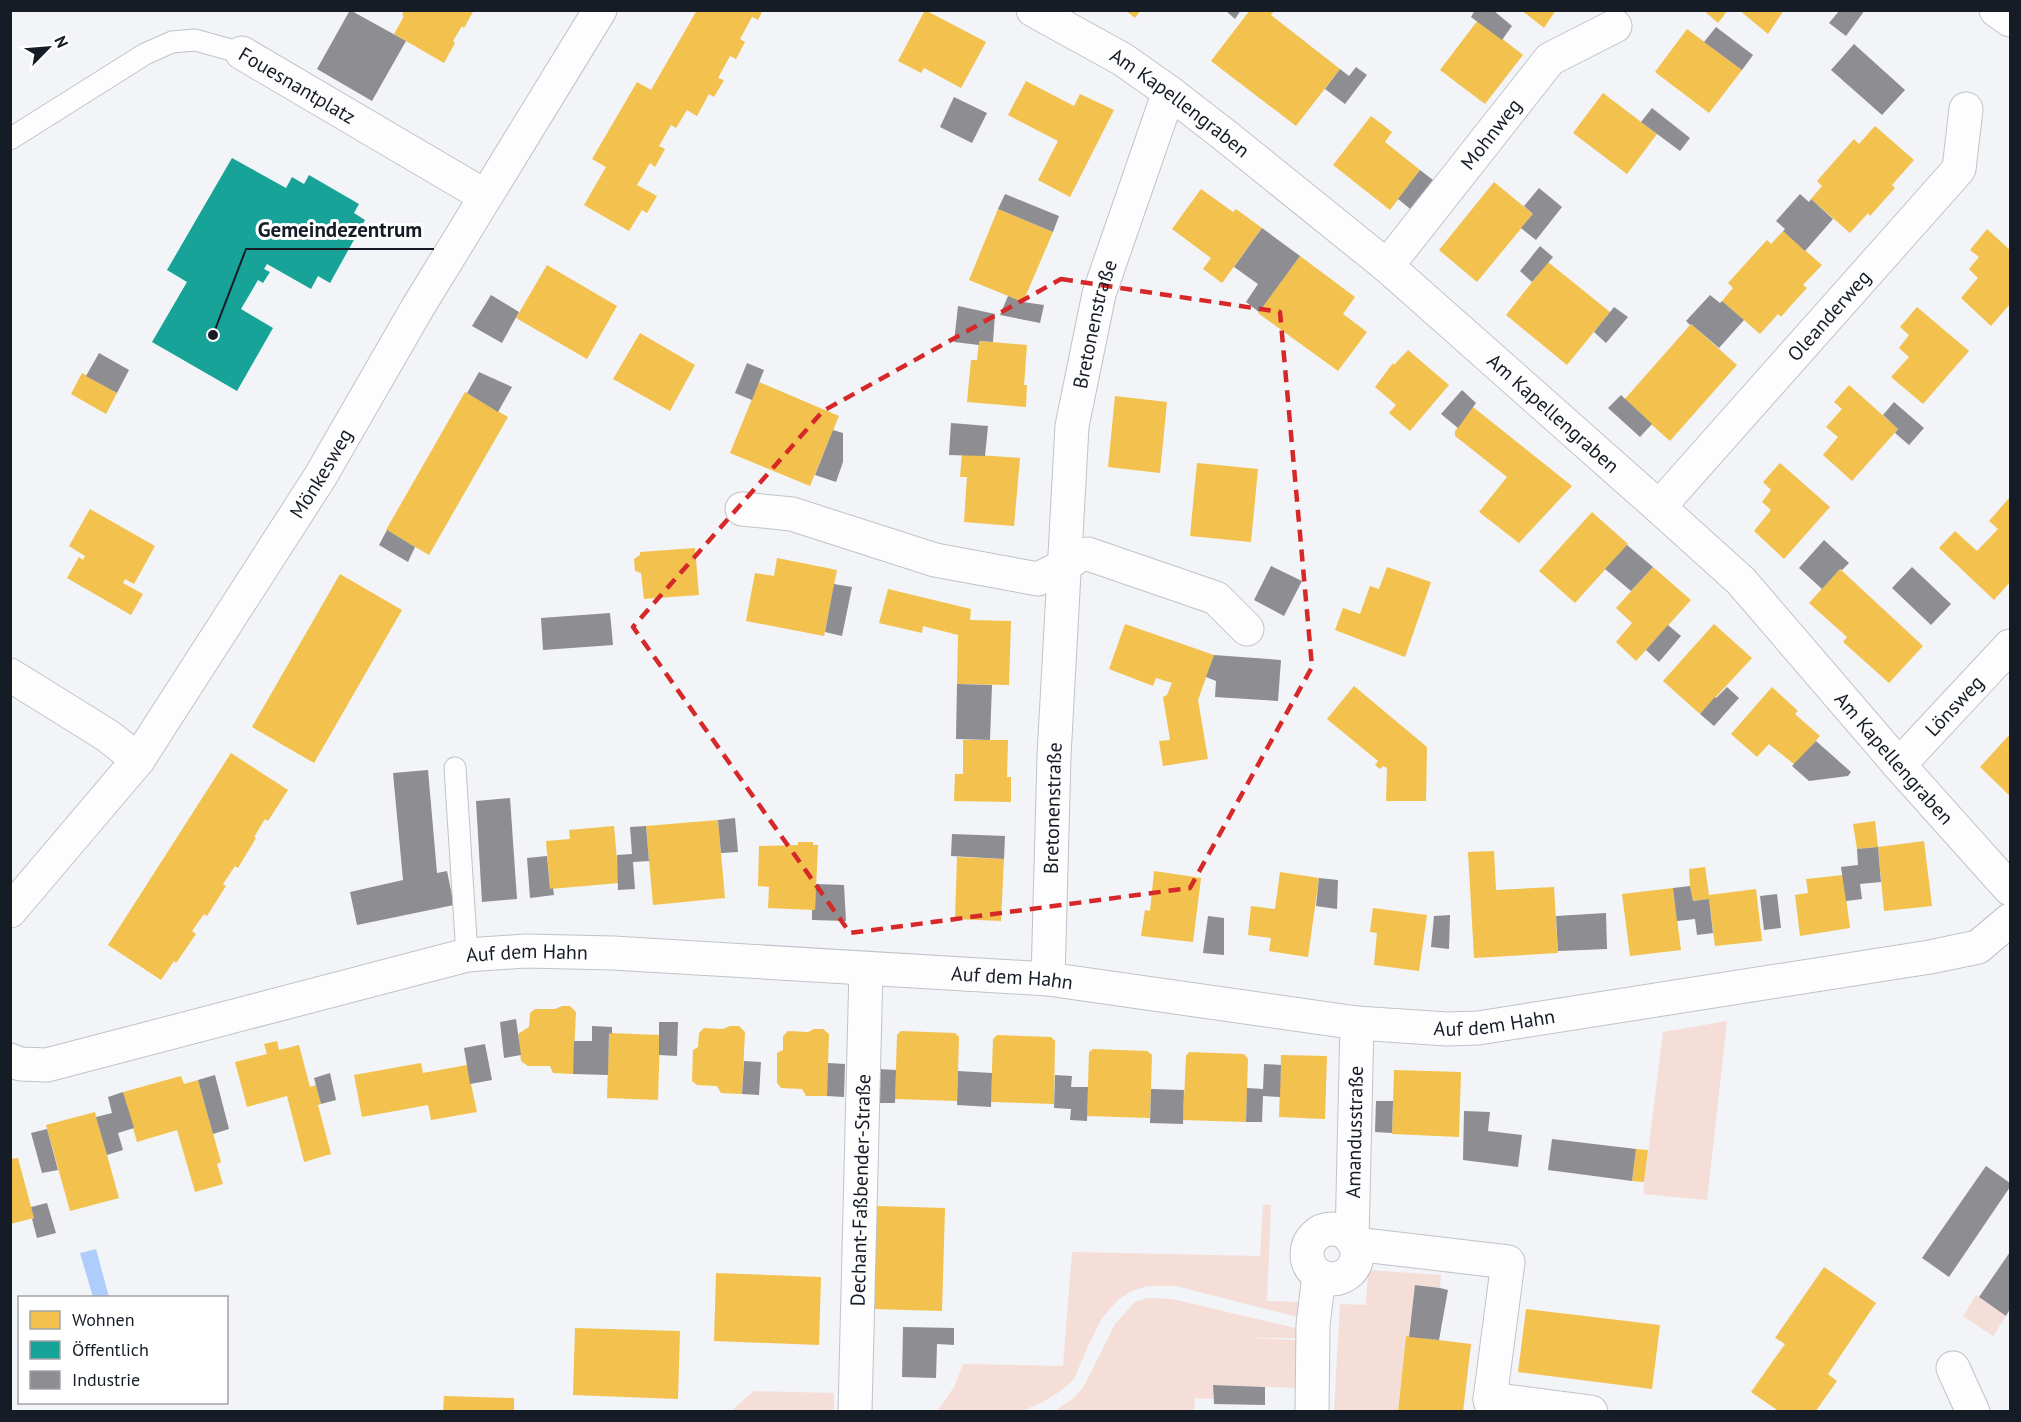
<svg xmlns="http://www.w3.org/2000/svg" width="2021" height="1422" font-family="'PT Sans',sans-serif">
<rect width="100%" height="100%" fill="#f2f4f7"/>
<g fill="#f5ded7">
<polygon points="1727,1021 1707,1200 1643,1194 1663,1032"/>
<polygon points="1263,1205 1271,1205 1267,1301 1300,1302 1298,1317 1176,1286 1147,1286 1132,1291 1118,1300 1102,1318 1088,1346 1074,1379 1062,1390 1043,1402 1022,1411 937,1412 954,1387 963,1364 1063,1366 1072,1252 1260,1256"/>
<polygon points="1368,1270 1441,1275 1440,1288 1416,1285 1412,1320 1410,1320 1409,1337 1406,1337 1398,1411 1334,1412 1340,1304 1366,1305"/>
<polygon points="1976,1295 2006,1316 1993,1336 1963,1316"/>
<polygon points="1148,1298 1172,1299 1300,1329 1301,1338 1246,1338 1300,1340 1299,1388 1214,1385 1213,1399 1195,1398 1194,1411 1054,1412 1075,1397 1084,1386 1115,1324 1135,1302"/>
<polygon points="754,1391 834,1393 834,1411 731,1411"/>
</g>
<polygon fill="#aecdfa" points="96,1249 109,1297 93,1297 80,1253"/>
<g fill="#f2c14e">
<polygon points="404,10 474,10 464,28 462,26 453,41 455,43 444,63 394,34 404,16 402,15"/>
<polygon points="697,10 763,10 758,20 752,17 740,39 745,42 736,59 730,56 718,78 724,80 714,97 709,94 697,116 687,110 676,128 671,125 659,146 665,149 655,167 650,163 637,185 657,196 647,213 642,210 629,231 584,205 606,167 592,159 637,82 651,90"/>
<polygon points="925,10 986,42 961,88 924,68 921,73 898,61"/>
<polygon points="1125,10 1141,10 1135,18"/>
<polygon points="1250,10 1275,10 1271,15 1340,69 1296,126 1211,61"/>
<polygon points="1521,10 1556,10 1544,28"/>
<polygon points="1703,10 1728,10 1718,23"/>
<polygon points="1739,10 1784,10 1768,34"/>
<polygon points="1478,20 1523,55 1485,104 1440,70"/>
<polygon points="1687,29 1742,70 1709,113 1655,72"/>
<polygon points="1026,81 1074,106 1080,94 1114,110 1070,197 1038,180 1058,141 1008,115"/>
<polygon points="1603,93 1657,134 1627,174 1573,133"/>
<polygon points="1371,116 1392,132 1385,142 1420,170 1390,210 1333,165"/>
<polygon points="1875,126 1914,160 1892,185 1895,188 1870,216 1868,213 1850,233 1811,199 1822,186 1817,181 1854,139 1859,144"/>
<polygon points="1494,182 1533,214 1477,282 1439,250"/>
<polygon points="1201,189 1233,212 1236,209 1262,228 1222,283 1203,269 1211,258 1172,229"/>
<polygon points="998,209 1053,232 1023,302 969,280"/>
<polygon points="1987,229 2010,250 2010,304 1991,326 1961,298 1978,278 1969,269 1979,257 1970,250"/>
<polygon points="1783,231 1822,265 1803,285 1807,288 1794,302 1781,317 1778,314 1760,334 1722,301 1733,288 1728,283 1767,240 1771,244"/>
<polygon points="1300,256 1355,297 1343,314 1367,332 1338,371 1258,313"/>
<polygon points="1548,262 1610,312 1567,365 1506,315"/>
<polygon points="547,265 617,306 587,359 516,318"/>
<polygon points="1917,307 1969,351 1923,404 1891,377 1909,357 1899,348 1909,335 1900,327"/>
<polygon points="1691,324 1737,365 1670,441 1624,400"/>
<polygon points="640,333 695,365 670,411 613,379"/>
<polygon points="979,341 1027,345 1024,385 1027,385 1026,407 967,402 971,360 977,360"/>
<polygon points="1408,350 1449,385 1410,431 1389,413 1396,405 1375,387 1393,363 1394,365"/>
<polygon points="82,373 117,393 106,414 71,394"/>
<polygon points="759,382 839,416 810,486 730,453"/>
<polygon points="1849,385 1898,429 1852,481 1823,455 1838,437 1826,427 1842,409 1834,402"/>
<polygon points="465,392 508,417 429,555 386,530"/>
<polygon points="1115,396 1167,402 1160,473 1108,467"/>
<polygon points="1473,407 1572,486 1519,543 1479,512 1507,477 1455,436 1455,431"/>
<polygon points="962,454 1020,458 1014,526 964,522 967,477 960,477"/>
<polygon points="1197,463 1258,469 1251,542 1190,536"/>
<polygon points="1780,463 1830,507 1784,559 1754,531 1771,510 1762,502 1771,490 1763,482"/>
<polygon points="2010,497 2010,582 1994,600 1939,548 1955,531 1977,551 1998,529 1989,521"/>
<polygon points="90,509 155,546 134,584 125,579 123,583 143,594 131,615 67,578 79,557 83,560 85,556 69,546"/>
<polygon points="1592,512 1628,544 1575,603 1539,571"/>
<polygon points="695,548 699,595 644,599 641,573 635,571 634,559 640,555 640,552"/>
<polygon points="777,558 837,570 824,636 746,621 755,573 774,576"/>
<polygon points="1387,567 1431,582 1405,657 1335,630 1343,608 1360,614 1370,586 1379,589"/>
<polygon points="1653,567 1691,600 1636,661 1616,642 1632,623 1616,608"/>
<polygon points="1840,569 1923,646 1889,683 1843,642 1847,637 1809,603"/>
<polygon points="340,574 402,610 314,763 252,727"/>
<polygon points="888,589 971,609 970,620 1011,621 1009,685 957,684 958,635 923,626 922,633 879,623"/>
<polygon points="1125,624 1214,655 1198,700 1208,759 1163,766 1159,741 1170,740 1163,697 1167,695 1172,683 1156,678 1153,686 1109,669"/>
<polygon points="1714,624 1752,658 1700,714 1663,681"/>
<polygon points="1354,686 1427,747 1426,801 1386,801 1387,768 1383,766 1380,769 1375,765 1378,761 1327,719"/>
<polygon points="1772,687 1798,711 1795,714 1820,736 1795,765 1769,744 1757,757 1731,734"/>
<polygon points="2010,734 2010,796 1980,767"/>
<polygon points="963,740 1008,740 1007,777 1011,777 1011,802 954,801 955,774 963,774"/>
<polygon points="231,753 288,790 268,821 265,819 254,837 256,838 238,868 235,866 223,884 226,886 207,916 204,914 192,931 196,934 176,963 174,961 161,980 108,945"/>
<polygon points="718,820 725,898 653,905 646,826"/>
<polygon points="1875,821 1878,847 1857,849 1853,824"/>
<polygon points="614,826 619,883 550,889 546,841 570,839 569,830"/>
<polygon points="1924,841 1932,906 1884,911 1878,847"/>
<polygon points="798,842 813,842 813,845 818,845 815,910 768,908 769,887 758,886 759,846 798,845"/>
<polygon points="1494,851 1496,890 1554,887 1558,953 1474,958 1468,852"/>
<polygon points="957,857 1004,859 1001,921 955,919"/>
<polygon points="1705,867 1709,895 1756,889 1762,941 1715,946 1709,899 1693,901 1690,886 1689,869"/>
<polygon points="1154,871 1201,878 1193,942 1141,936 1145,910 1150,911"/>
<polygon points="1280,872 1319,878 1308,957 1269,951 1271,938 1248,935 1251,906 1275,909"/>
<polygon points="1843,875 1850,928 1800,936 1795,895 1808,893 1806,879"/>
<polygon points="1673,888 1681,950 1630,956 1622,894"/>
<polygon points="1373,908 1427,915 1419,971 1374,965 1377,933 1370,932"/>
<polygon points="562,1006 570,1006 576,1012 573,1074 553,1073 550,1066 528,1066 521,1061 518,1034 529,1027 530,1013 535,1009 555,1009"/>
<polygon points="730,1026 739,1026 745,1032 742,1094 721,1093 717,1086 697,1085 692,1081 693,1050 698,1047 699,1033 704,1028 723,1029"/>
<polygon points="814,1029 823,1029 829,1034 827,1096 806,1096 802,1089 781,1088 777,1083 777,1053 783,1050 783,1036 788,1031 808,1032"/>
<polygon points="901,1031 955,1033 959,1037 957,1101 895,1099 897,1035"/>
<polygon points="609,1033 660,1035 658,1100 607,1098"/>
<polygon points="997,1035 1051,1037 1055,1041 1054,1104 991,1102 993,1039"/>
<polygon points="277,1041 279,1050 299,1045 310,1087 316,1085 321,1104 318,1105 331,1154 304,1162 287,1096 247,1107 235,1062 267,1054 264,1044"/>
<polygon points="1093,1049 1147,1051 1152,1055 1150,1118 1087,1116 1089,1052"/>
<polygon points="1189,1052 1244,1054 1248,1059 1246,1122 1183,1120 1186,1056"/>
<polygon points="1281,1055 1327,1056 1325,1119 1279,1117"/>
<polygon points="421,1063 423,1073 467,1065 477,1112 431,1120 428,1105 362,1117 354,1075"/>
<polygon points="1394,1070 1461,1072 1459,1137 1392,1134"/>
<polygon points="181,1076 184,1084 198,1080 221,1162 217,1164 223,1184 195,1192 177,1130 137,1142 123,1092"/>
<polygon points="95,1112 119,1198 70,1211 46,1125"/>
<polygon points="1636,1149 1648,1150 1644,1182 1632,1181"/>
<polygon points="18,1158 34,1218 10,1224 10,1159"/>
<polygon points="877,1206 945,1208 942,1311 874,1309"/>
<polygon points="1824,1267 1876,1303 1828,1374 1837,1381 1815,1412 1780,1412 1751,1392 1785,1344 1775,1338"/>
<polygon points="716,1273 821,1277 819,1345 714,1341"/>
<polygon points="1526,1309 1660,1325 1652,1389 1518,1372"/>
<polygon points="575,1328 680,1331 678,1399 573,1395"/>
<polygon points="1406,1336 1471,1344 1463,1412 1398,1412"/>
<polygon points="444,1396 514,1398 514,1412 443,1412"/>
</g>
<polygon fill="#17a398" points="232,158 286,188 292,177 304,184 309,175 359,204 354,213 365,220 330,283 318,276 311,289 267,264 264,269 270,272 263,283 258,280 241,309 273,328 237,391 152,342 187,282 167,270"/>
<g fill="#8d8d92">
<polygon points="350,10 406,41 372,101 317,69"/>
<polygon points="1225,10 1241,10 1235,19"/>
<polygon points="1475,10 1493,10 1512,26 1502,40 1471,17"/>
<polygon points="1840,10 1865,10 1846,36 1829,23"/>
<polygon points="1716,27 1753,55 1742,70 1704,42"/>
<polygon points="1854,44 1905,90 1882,115 1831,70"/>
<polygon points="1356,67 1367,75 1345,104 1325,89 1340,69 1349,76"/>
<polygon points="954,97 987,113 972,143 940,127"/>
<polygon points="1652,108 1690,138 1680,151 1641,122"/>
<polygon points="1420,170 1437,183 1414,212 1398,199"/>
<polygon points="1539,188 1562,207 1536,240 1521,228 1533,214 1524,206"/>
<polygon points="1005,194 1059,216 1053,232 998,209"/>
<polygon points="1800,194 1809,202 1811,199 1833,219 1805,251 1783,231 1785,229 1776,221"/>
<polygon points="1262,228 1300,256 1259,312 1246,302 1258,284 1234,267"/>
<polygon points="1540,246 1553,257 1532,282 1520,271"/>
<polygon points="491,295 519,312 502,343 472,326"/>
<polygon points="1710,295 1720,303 1722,301 1744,320 1719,348 1691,324 1690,325 1686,321"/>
<polygon points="1008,296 1023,302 1044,305 1040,323 1000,315"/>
<polygon points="958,306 995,314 993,342 979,341 979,345 954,342"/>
<polygon points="1614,307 1628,317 1606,343 1594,332"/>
<polygon points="99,353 129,370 117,393 86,376"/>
<polygon points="747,363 764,370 752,400 735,393"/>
<polygon points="479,372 512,387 498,412 467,393"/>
<polygon points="1462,390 1476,403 1458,428 1441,414"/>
<polygon points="1621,395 1652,424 1640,437 1608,408"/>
<polygon points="1894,402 1924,428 1909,445 1895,433 1898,429 1883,415"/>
<polygon points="951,423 988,426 985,456 949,455"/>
<polygon points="833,430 843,433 843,462 836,482 815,475"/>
<polygon points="387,530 415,547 408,562 379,545"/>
<polygon points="1824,540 1849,563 1842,570 1840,569 1822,589 1799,568"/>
<polygon points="1627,545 1653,567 1631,591 1605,569"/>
<polygon points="1271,566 1302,581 1284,616 1254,600"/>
<polygon points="1912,567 1951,604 1931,625 1892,588"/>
<polygon points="834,584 852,587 842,636 825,632"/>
<polygon points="610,613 613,645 543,650 541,618"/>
<polygon points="1668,625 1681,636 1659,662 1646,650"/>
<polygon points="1214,655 1281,660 1278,701 1215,697 1216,681 1206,677"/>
<polygon points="957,684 992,685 990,740 956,739"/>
<polygon points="1727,687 1739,698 1714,726 1700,714 1715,697 1716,698"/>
<polygon points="1816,741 1851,772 1848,776 1809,781 1792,766"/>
<polygon points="428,770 437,873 447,871 454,905 357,925 350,892 403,880 393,773"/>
<polygon points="510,798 517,899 482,902 476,801"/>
<polygon points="735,818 738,852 721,853 718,820"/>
<polygon points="646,826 649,861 633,862 635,889 618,890 617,855 632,854 630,827"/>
<polygon points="952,834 1005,836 1004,859 951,856"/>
<polygon points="1878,847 1881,882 1860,884 1862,899 1846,901 1841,867 1858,865 1857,849"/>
<polygon points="547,856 550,889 553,888 554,895 530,898 527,858"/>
<polygon points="1319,878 1338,880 1337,909 1316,906"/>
<polygon points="816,884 844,885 846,921 812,920 812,910 815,910"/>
<polygon points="1690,886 1693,901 1709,899 1713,933 1697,935 1695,919 1677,921 1673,888"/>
<polygon points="1777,894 1781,928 1764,930 1760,896"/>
<polygon points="1606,913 1607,949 1558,951 1556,916"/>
<polygon points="1450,915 1449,949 1431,947 1434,916"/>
<polygon points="1208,916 1224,918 1224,955 1203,953"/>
<polygon points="516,1019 521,1055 504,1058 500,1022"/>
<polygon points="659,1022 678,1022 677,1056 659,1055"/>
<polygon points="592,1026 612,1027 612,1034 609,1033 608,1075 573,1074 574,1041 592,1041"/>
<polygon points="485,1044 492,1080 470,1084 464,1048"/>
<polygon points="744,1061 761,1062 759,1095 742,1094"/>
<polygon points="828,1063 845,1064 844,1097 827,1096"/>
<polygon points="1264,1064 1281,1065 1280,1097 1263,1096 1262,1122 1246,1122 1247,1088 1263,1089"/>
<polygon points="878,1069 896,1070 895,1103 877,1103"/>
<polygon points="958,1071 992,1073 991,1107 957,1105"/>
<polygon points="330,1073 336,1100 321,1104 314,1078"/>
<polygon points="215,1075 229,1129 213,1134 198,1080"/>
<polygon points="1055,1075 1072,1076 1071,1087 1088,1087 1087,1121 1070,1120 1071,1109 1054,1108"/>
<polygon points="1151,1089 1184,1090 1183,1124 1150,1123"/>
<polygon points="123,1092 134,1128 118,1133 123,1150 107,1155 96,1117 112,1113 108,1097"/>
<polygon points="1376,1101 1393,1101 1392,1133 1375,1132"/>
<polygon points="1464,1111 1490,1112 1488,1131 1522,1135 1518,1167 1463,1160"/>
<polygon points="47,1129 58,1170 42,1173 31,1133"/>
<polygon points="1552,1139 1636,1149 1632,1181 1548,1170"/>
<polygon points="1986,1166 2010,1183 2010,1187 1949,1277 1922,1258"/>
<polygon points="47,1203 56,1233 37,1238 32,1219 34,1218 31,1207"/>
<polygon points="2010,1252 2010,1309 2006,1316 1979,1297"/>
<polygon points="1415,1285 1440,1288 1448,1290 1439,1340 1409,1337"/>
<polygon points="903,1327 954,1328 954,1345 937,1344 936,1378 902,1377"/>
<polygon points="1213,1385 1265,1387 1265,1405 1214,1404"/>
</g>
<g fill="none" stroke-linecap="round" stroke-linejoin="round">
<defs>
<g id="service">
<polyline points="10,139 145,54 172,42 195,40 242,53"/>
<polyline points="455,768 467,955"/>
</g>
<g id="minor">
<path id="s1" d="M1033,10L1122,59L1169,92L1227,137L1387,266L1659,507L1741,581L1899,765L2010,889"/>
<path id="s2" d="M242,53L485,196"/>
<path id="s3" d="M1387,266L1550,59L1615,26"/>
<path id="s4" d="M1659,507L1959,169L1966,109"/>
<polyline points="742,509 792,514 935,560 1038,579 1064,566 1080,555 1088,554 1216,598 1247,629"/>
<polyline points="10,675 108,736 138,760"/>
<path id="s5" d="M1899,765L2010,646"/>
<path id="s6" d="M10,911L138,760L320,477L418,307L600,10"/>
<path id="s7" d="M1048,979L1054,756L1072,426L1099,294L1169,92"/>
<path id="s8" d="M10,1060L20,1064L47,1065L467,955L526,951L613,953L1048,979L1357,1023L1447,1029L1478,1028L1510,1023L1930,957L1978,947L2010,920"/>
<circle cx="1332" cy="1254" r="25"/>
<path id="s9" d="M1352,1240L1357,1023"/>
<polyline points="1355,1244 1508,1262 1490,1399 1493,1412"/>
<polyline points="1953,1368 1973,1412"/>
<polyline points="1490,1399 1591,1412"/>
<path id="s10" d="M855,1412L866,969"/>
<polyline points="1312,1412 1313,1325 1319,1275"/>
</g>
<polyline id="secondary" points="1996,10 2010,20"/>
</defs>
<use href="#service" stroke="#bfc3c9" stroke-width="23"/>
<use href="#minor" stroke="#bfc3c9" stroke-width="35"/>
<use href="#secondary" stroke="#bfc3c9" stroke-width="35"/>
<use href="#service" stroke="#fdfdfe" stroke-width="21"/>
<use href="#minor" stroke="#fdfdfe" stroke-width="33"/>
<use href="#secondary" stroke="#fdfdfe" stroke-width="33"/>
</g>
<path fill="none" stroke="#d62828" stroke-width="4.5" stroke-dasharray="12 8" stroke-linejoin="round" d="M1061,279L1280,312L1312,667L1190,888L850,933L633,627L823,411Z"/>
<g text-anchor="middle" stroke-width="6" stroke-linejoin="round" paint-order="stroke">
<g font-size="20" fill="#161c26" stroke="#fff">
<text dy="7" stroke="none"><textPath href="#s2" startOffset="64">Fouesnantplatz</textPath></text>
<text dy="7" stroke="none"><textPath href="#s1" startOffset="174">Am Kapellengraben</textPath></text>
<text dy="7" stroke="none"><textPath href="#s3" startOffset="168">Mohnweg</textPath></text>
<text dy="7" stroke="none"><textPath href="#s4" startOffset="256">Oleanderweg</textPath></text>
<text dy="7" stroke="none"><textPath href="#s7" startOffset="658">Bretonenstraße</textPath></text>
<text dy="7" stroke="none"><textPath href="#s1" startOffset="660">Am Kapellengraben</textPath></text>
<text dy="7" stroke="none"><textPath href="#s6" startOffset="538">Mönkesweg</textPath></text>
<text dy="7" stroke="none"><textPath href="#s5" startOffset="81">Lönsweg</textPath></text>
<text dy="7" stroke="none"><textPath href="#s1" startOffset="1146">Am Kapellengraben</textPath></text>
<text dy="7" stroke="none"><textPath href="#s7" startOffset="171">Bretonenstraße</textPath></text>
<text dy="7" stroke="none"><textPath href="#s8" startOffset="532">Auf dem Hahn</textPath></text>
<text dy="7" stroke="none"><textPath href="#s8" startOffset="1018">Auf dem Hahn</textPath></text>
<text dy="7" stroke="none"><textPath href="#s8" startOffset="1504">Auf dem Hahn</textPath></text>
<text dy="7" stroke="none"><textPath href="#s9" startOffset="108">Amandusstraße</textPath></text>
<text dy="7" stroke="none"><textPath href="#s10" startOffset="222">Dechant-Faßbender-Straße</textPath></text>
</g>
</g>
<path fill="none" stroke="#161c26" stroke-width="2" d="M213 335L246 249H434"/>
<circle fill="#161c26" stroke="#fff" stroke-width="2" cx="213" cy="335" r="6"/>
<g font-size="21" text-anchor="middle" font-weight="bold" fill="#161c26" stroke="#fff" stroke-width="6" stroke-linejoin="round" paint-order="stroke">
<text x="340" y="237">Gemeindezentrum</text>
</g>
<rect width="2021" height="1422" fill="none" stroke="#161c26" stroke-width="24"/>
<rect x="18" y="1296" width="210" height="108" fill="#ffffff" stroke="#a2a4a8" stroke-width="1.5"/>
<rect x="30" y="1311" width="30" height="18" fill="#f2c14e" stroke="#a2a4a8" stroke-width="1.5"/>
<text x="72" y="1326" font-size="18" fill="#161c26">Wohnen</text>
<rect x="30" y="1341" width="30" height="18" fill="#17a398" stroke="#a2a4a8" stroke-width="1.5"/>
<text x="72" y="1356" font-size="18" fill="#161c26">Öffentlich</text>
<rect x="30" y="1371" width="30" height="18" fill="#8d8d92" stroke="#a2a4a8" stroke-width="1.5"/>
<text x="72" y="1386" font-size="18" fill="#161c26">Industrie</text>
<g transform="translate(48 48) rotate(65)" stroke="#ffffff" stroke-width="4.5" paint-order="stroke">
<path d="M0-4.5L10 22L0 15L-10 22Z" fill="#161c26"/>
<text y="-9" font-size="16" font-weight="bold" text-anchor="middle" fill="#161c26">N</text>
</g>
</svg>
